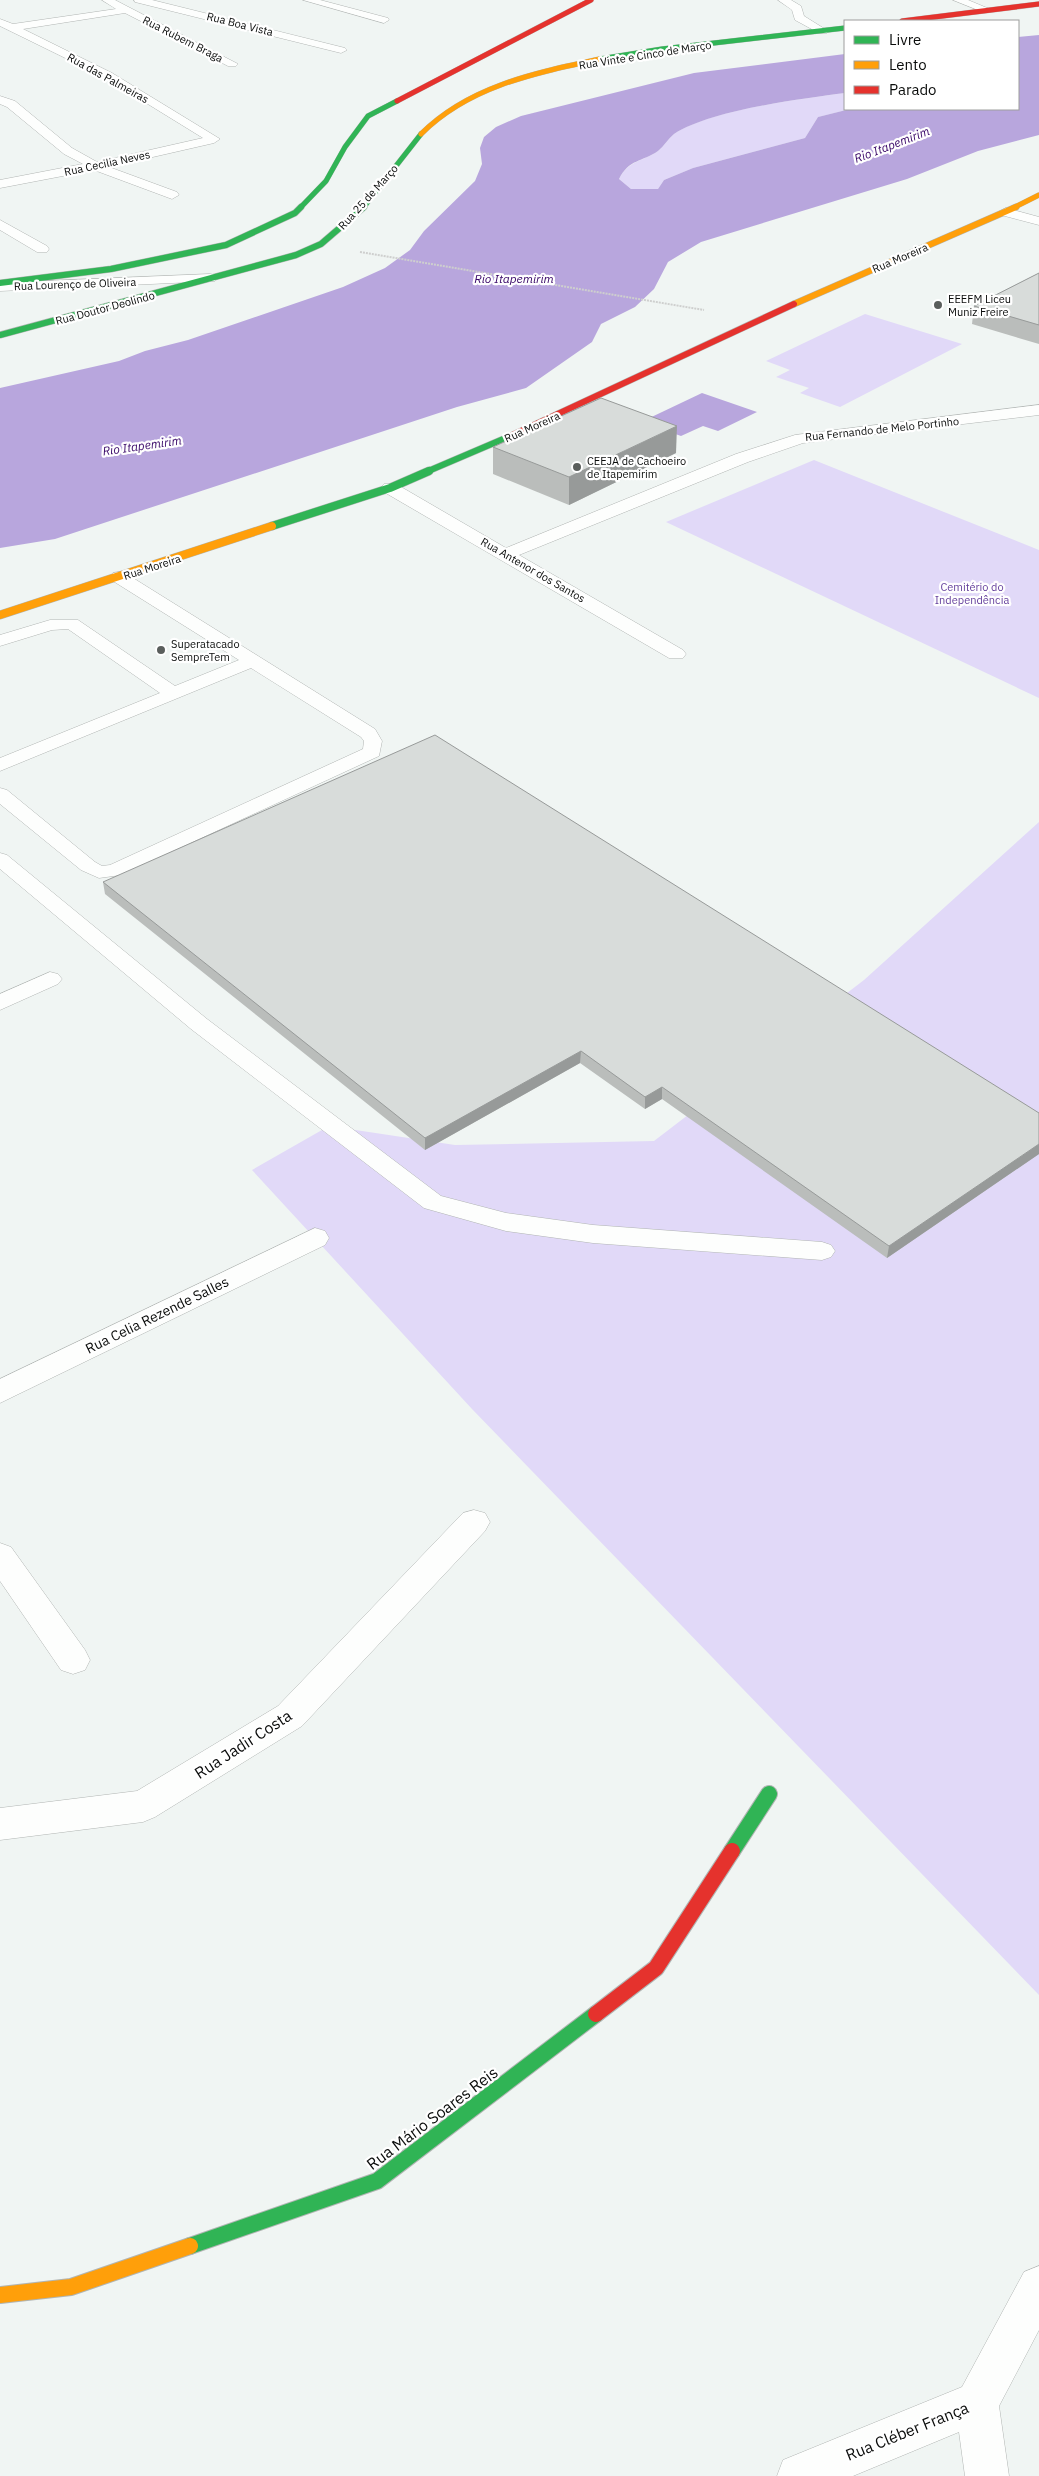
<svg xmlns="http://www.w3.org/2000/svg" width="1039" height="2476" font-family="'IBM Plex Sans',sans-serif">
<rect width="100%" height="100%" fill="#f0f5f3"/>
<g fill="#e1d9f8">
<path d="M845,93V109H850L818,117L805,138L693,168L664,180L658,189H631L619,179C629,160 642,162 658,151C664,146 668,139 674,134C710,110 801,99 845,93Z"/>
<polygon points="865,314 962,344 840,407 800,393 809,388 776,377 790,370 766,361"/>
<polygon points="814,460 1039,550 1039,698 666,522"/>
<polygon points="1039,822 1039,1995 472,1409 252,1170 329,1126 455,1145 654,1141 864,980"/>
</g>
<g fill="#b8a6dd">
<path d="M1039,35V135L978,151L907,179L701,242L668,262L654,289L635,307L601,324L592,342L526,388L457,407L55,539L0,548V388L119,361L145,351L188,340L343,287L385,268L410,250L424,231L475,181L482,164L480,148L484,137L496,127L521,116L694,73L845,54V93C800,99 711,110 674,134C668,139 664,146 658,151C642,162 629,159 619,179L631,189H658L664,180L693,168L805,138L818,117L850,109H1018V37Z"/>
<polygon points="702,393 757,412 718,431 703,426 681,436 641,422"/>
</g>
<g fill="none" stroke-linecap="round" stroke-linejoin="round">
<defs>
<g id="lane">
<polygon points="119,572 125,573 375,729 382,741 379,756 121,875 99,878 81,870 0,804 0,788 7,790 95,862 102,866 110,865 363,749 364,741 361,737 251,668 0,771 0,758 160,693 68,629 52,630 0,646 0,635 50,620 78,620 175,686 239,660 113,581 111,577 113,573"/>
<polygon points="0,853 7,855 207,1019 441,1196 506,1213 593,1225 822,1242 831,1245 835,1251 831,1257 822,1260 593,1243 506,1231 424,1208 191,1029 0,869"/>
</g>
<g id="street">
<polygon points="102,0 115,0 238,64 236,66 228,66 125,13 23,29 112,73 220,139 214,143 109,167 177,192 179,195 172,199 94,170 0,188 0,180 83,164 64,154 7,107 0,104 0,96 15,101 72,148 97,162 203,138 104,77 0,26 0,19 13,24 116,9"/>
<polygon points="134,0 152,0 345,48 347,50 341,53 135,2"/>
<polygon points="303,0 320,0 388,18 389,20 384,23"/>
<polygon points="778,0 791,0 801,6 804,16 828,31 827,33 819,33 795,20 792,10"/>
<polygon points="953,0 968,0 992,10 991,12 983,12"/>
<polygon points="1006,208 1039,217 1039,225 1001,215 999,212"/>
<polygon points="0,220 47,246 49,249 47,252 37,252 0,230"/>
<polygon points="210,274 215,275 217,278 215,281 0,291 0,283"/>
<polygon points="1039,405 1039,415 803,443 748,462 519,555 683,650 686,654 683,658 669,658 384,492 381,488 384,484 396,484 506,548 736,454 795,435"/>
<polygon points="50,972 58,974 62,979 58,984 0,1010 0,994"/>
<polygon points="315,1228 325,1231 329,1238 325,1245 0,1403 0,1379"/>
<polygon points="474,1510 485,1513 490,1522 485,1531 302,1726 155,1817 143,1822 0,1840 0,1808 137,1791 278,1706 463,1513"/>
<polygon points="0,1543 11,1547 85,1650 90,1660 85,1670 73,1674 61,1670 0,1581"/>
<polygon points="1039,2266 1039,2330 999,2406 1009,2476 965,2476 959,2432 853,2476 777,2476 783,2460 962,2387 1024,2272"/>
</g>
<g id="fast-far3">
<polyline points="600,59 662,49 845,28"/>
<polyline points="300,208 326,181 345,147 368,116 397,101"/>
<polyline points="363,208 421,134"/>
</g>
<g id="fast-far2">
<polyline points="0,283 111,269 226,245 295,213 301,207"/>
<polyline points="0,335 296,255 321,244 364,207"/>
<polyline points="426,472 508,437"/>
</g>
<polyline id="fast-far1" points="272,526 390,488 429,471"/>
<g id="fast">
<polyline points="732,1851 769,1794"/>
<polyline points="190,2246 377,2181 596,2014"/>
</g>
<g id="slow-far3">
<path d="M421,134C469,86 535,73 600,59"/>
<polyline points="1013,208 1039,195"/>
</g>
<polyline id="slow-far2" points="794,304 1016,207"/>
<polyline id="slow-far1" points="0,615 272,526"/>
<polyline id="slow" points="0,2295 71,2287 190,2246"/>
<g id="jam-far2">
<polyline points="902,21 1039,4"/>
<polyline points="397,101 591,0"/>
</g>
<polyline id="jam-far1" points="508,437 794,304"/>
<polyline id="jam" points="596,2014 656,1968 732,1851"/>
</defs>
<use href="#lane" stroke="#b1b5b3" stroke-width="1"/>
<use href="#street" stroke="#b1b5b3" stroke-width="1"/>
<use href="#fast-far3" stroke="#b1b5b3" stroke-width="5.5"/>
<use href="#fast-far2" stroke="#b1b5b3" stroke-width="7"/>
<use href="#fast-far1" stroke="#b1b5b3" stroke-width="9"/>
<use href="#fast" stroke="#b1b5b3" stroke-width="18"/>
<use href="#slow-far3" stroke="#b1b5b3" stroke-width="5.5"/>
<use href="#slow-far2" stroke="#b1b5b3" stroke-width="7"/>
<use href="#slow-far1" stroke="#b1b5b3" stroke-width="9"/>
<use href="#slow" stroke="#b1b5b3" stroke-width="18"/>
<use href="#jam-far2" stroke="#b1b5b3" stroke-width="5.5"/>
<use href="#jam-far1" stroke="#b1b5b3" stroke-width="7"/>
<use href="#jam" stroke="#b1b5b3" stroke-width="18"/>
<polyline stroke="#cecfce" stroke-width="2" stroke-dasharray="2 1" stroke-linecap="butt" points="360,252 704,310"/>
<use href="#lane" fill="#fdfefd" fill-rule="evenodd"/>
<use href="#street" fill="#fdfefd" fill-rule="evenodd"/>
<use href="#fast-far3" stroke="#30b455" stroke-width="5"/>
<use href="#fast-far2" stroke="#30b455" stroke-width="6"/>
<use href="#fast-far1" stroke="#30b455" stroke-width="8"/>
<use href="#fast" stroke="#30b455" stroke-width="16"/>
<use href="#slow-far3" stroke="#ff9f0a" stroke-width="5"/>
<use href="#slow-far2" stroke="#ff9f0a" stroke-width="6"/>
<use href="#slow-far1" stroke="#ff9f0a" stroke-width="8"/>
<use href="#slow" stroke="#ff9f0a" stroke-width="16"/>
<use href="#jam-far2" stroke="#e5322d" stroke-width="5"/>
<use href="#jam-far1" stroke="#e5322d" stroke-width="6"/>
<use href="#jam" stroke="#e5322d" stroke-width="16"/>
</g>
<g fill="#babdbb">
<polygon points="1039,273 1039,344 972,324 974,306"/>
<polygon points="493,447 676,453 569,505 493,474"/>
<polygon points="103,882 1039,1113 1039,1154 887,1258 662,1099 645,1109 580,1063 425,1150 105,894"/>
</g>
<g fill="#979a99">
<polygon points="677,426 676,453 569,505 569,477"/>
<polygon points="581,1051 580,1063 425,1150 425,1138"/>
<polygon points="662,1087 662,1099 645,1109 645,1097"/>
<polygon points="1039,1144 1039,1154 887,1258 889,1246"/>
</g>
<g fill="#d8dcda" stroke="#979a99">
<polygon points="1039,273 1039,325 974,306"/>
<polygon points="601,398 677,426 569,477 493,447"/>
<polygon points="435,735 1039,1113 1039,1144 889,1246 662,1087 645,1097 581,1051 425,1138 103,882"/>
</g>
<g fill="#5a5e5c" stroke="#fff" stroke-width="2">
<circle cx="938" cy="305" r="5"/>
<circle cx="577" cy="467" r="5"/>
<circle cx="161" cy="650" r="5"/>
</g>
<g text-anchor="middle" stroke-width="4.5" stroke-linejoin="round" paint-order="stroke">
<g font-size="11" fill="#0a0c0b" stroke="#fff">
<text transform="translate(240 24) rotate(14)" y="4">Rua Boa Vista</text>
<text transform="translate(183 39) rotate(27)" y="4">Rua Rubem Braga</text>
<text transform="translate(645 55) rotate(-9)" y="4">Rua Vinte e Cinco de Março</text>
<text transform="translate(108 78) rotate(29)" y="4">Rua das Palmeiras</text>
<text transform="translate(107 163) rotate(-12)" y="4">Rua Cecilia Neves</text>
<text transform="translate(368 197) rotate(-48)" y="4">Rua 25 de Março</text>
<text transform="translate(900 258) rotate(-23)" y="4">Rua Moreira</text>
<text transform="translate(75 284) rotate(-2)" y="4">Rua Lourenço de Oliveira</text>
<text transform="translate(105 308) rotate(-15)" y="4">Rua Doutor Deolindo</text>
<text transform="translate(532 427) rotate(-24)" y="4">Rua Moreira</text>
<text transform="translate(882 429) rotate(-6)" y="4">Rua Fernando de Melo Portinho</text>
<text transform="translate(152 567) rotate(-18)" y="4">Rua Moreira</text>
<text transform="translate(533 570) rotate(30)" y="4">Rua Antenor dos Santos</text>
</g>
<g font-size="11" fill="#0a0c0b" stroke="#fff" text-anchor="start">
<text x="948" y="303">EEEFM Liceu<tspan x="948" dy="13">Muniz Freire</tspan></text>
<text x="587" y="465">CEEJA de Cachoeiro<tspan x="587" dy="13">de Itapemirim</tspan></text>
<text x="171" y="648">Superatacado<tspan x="171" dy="13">SempreTem</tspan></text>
</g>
<g font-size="11" fill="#633e9b" stroke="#fff">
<text x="972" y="591">Cemitério do<tspan x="972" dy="13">Independência</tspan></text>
</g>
<g font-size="12" font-style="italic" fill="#380667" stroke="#fff">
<text transform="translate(892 145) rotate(-21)" y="4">Rio Itapemirim</text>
<text x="514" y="283">Rio Itapemirim</text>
<text transform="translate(142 446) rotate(-8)" y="4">Rio Itapemirim</text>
</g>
<g font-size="14" fill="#0a0c0b" stroke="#fff">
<text transform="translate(157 1315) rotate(-26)" y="5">Rua Celia Rezende Salles</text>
</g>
<g font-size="16" fill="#0a0c0b" stroke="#fff">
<text transform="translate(243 1744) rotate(-33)" y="6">Rua Jadir Costa</text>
<text transform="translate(432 2118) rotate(-37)" y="6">Rua Mário Soares Reis</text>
<text transform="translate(907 2431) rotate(-22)" y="6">Rua Cléber França</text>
</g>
</g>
<rect x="844" y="20" width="175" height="90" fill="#ffffff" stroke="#9d9e9d"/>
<rect x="854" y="36" width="25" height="8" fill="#30b455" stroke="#9d9e9d"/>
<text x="889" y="45" font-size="15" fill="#0a0c0b">Livre</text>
<rect x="854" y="61" width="25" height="8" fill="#ff9f0a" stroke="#9d9e9d"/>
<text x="889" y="70" font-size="15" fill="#0a0c0b">Lento</text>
<rect x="854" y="86" width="25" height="8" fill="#e5322d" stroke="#9d9e9d"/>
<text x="889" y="95" font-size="15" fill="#0a0c0b">Parado</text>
</svg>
